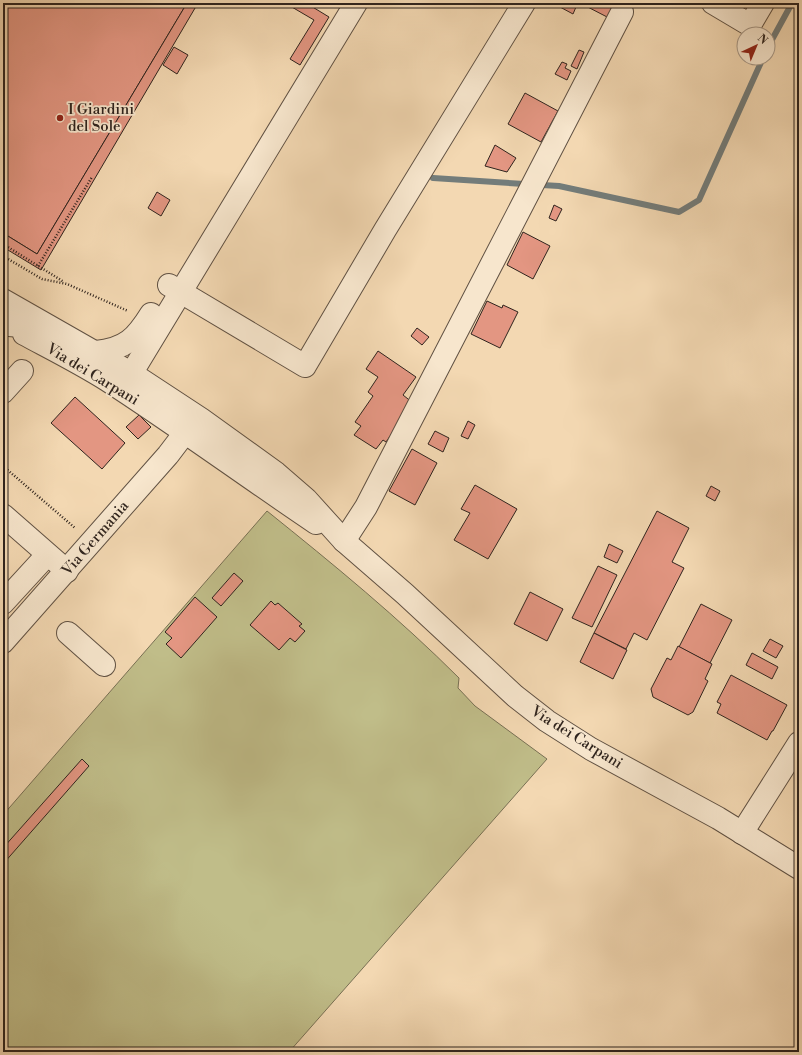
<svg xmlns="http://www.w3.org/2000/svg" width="802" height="1055" font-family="'Libre Bodoni',serif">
<rect width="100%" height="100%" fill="#f3d8b2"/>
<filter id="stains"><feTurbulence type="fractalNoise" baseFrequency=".005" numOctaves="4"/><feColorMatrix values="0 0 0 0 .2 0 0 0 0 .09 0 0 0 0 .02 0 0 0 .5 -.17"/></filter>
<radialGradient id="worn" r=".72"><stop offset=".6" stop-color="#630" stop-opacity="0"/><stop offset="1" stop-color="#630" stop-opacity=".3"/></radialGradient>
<path fill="#c0bd89" stroke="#787054" d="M267,511C333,564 399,618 459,678L458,688L475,706L547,759L289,1052H3V815Z"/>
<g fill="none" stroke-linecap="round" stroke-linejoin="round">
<g stroke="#737c7a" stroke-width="6">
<polyline points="768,47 792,3"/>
<polyline points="433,178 524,184"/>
<polyline points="542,185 559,186 679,212 699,200 763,58"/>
</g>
</g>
<g fill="#e39682" stroke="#2f241e">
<polygon points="3,3 187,3 37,254 3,233"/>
<polygon points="187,3 198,3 41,270 3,247 3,233 37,254"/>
<polygon points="285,3 306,3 329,17 300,65 290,59 314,20"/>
<polygon points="563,3 568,3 576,7 573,14 560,7"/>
<polygon points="580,3 616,3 609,18"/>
<polygon points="174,47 188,55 177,74 163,65"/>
<polygon points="579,50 584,52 577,69 571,66"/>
<polygon points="562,62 567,64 565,68 571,71 567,80 555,74"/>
<polygon points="525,93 558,111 541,142 508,124"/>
<polygon points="495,145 516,158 507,172 485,166"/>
<polygon points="157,192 170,200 161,216 148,208"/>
<polygon points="554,205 562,209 556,221 549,218"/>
<polygon points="523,232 550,246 533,279 507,265"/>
<polygon points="487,301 502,308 503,305 518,312 500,348 471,334"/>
<polygon points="417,328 429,337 422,345 411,336"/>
<polygon points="378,351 416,377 403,395 413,403 386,442 383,440 376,449 354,435 361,426 355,422 373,396 368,392 378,377 366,369"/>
<polygon points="75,397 125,443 102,469 51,423"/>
<polygon points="139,415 151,427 138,439 126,427"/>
<polygon points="468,421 475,425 468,439 461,436"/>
<polygon points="435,431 449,438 443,452 428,444"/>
<polygon points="412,449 437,463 415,505 389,491"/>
<polygon points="475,485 517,509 488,559 454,540 470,513 461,509"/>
<polygon points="711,486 720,491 715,501 706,496"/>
<polygon points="657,511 689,528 672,562 684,568 647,640 634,633 626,649 594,633"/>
<polygon points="609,544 623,551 617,563 604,557"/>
<polygon points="598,566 617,575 592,627 572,618"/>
<polygon points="234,573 243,581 221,606 212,598"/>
<polygon points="530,592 563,609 547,641 514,624"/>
<polygon points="195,597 217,617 181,658 166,644 172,638 165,632"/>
<polygon points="271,601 275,605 278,603 302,624 299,626 305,631 295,642 290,638 279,650 250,625"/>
<polygon points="701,604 732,620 710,663 679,647"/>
<polygon points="594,633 627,650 613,679 580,662"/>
<polygon points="770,639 783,646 776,658 763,651"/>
<polygon points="678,646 712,664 705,679 708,681 693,712 688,715 653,697 651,689 667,658 671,660"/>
<polygon points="752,653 778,667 772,679 746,665"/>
<polygon points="731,675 787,705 773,731 772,731 767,740 717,713 721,704 717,702"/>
<polygon points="82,759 89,766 3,864 3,848"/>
</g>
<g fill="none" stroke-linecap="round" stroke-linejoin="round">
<defs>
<g id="minor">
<polyline points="713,3 750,25 763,3"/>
<polyline points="169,285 305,366 385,230 524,3"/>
<polyline points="3,300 131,373 201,419 276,473 306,499 344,541 405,594 515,696 547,721 591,749 718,818 799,868"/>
<polyline points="9,325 33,327 46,334"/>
<path d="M24,334C52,349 80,363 107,380C178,426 246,476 316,523"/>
<path d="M96,352C126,349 136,338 151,314"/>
<polyline points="122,379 125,381 128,379 356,3"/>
<polyline points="3,392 22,371"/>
<polyline points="3,515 67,571"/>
<polyline points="344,541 366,507 622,12"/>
<polyline points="3,603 47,555"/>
<polyline points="68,633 104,665"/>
<polyline points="3,642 168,455 187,430 191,427 197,429"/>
<polyline points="742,833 799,743"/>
</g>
</defs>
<use href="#minor" stroke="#605143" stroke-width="24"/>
<g stroke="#2f241e" stroke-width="2.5" stroke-dasharray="1 2" stroke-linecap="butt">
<polyline points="3,244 64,282"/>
<polyline points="3,256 42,279 67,284 128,311"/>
<polyline points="38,266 92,177"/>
<polyline points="3,466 75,528"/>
</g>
<use href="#minor" stroke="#f7e6cd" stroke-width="22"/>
</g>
<circle fill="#8f2418" stroke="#f7e6cd" stroke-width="1.5" cx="60" cy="118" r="4"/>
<g text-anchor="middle" stroke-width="3.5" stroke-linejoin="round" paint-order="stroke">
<g font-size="15" fill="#2f241e" stroke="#f7e6cd" text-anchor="start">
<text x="68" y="114">I Giardini<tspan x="68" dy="17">del Sole</tspan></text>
</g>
<g font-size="15" fill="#2f241e" stroke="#f7e6cd">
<text transform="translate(93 374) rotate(31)" y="5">Via dei Carpani</text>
<text transform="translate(95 538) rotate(-49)" y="5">Via Germania</text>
<text transform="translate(577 737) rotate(32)" y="5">Via dei Carpani</text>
</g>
</g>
<rect width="802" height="1055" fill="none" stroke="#f3d8b2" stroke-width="16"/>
<rect x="4" y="4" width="794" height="1047" fill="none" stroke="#2f241e" stroke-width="2"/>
<rect x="8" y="8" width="786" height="1039" fill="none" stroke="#2f241e"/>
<g transform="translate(756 46) rotate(44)"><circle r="19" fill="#f7e6cd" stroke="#a79887"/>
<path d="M0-3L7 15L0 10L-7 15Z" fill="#8f2418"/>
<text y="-6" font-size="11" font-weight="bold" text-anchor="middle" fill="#2f241e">N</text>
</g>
<rect width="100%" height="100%" filter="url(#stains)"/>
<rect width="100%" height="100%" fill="url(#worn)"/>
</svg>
